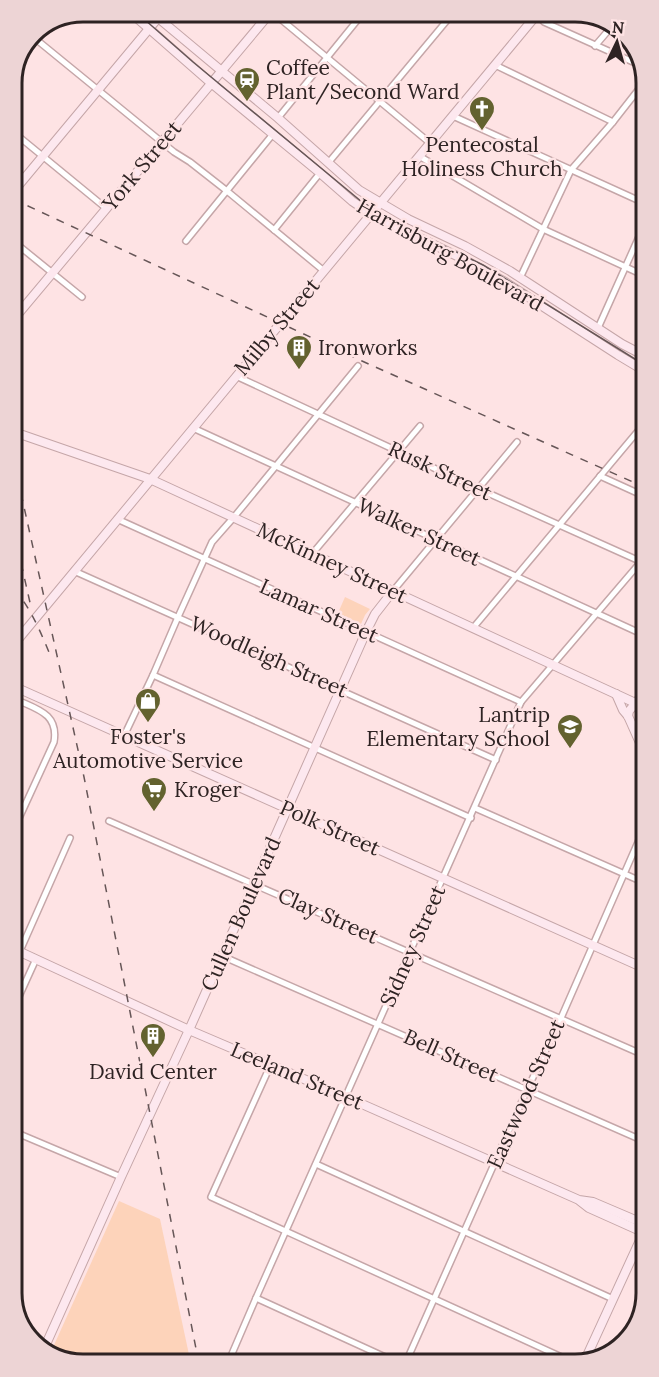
<svg xmlns="http://www.w3.org/2000/svg" width="659" height="1377" font-family="Lora,serif">
<rect width="100%" height="100%" fill="#fee3e4"/>
<g fill="#fdd3ba">
<polygon points="345,597 370,609 365,615 361,624 338,613"/>
<polygon points="119,1201 160,1219 191,1364 79,1365 50,1354"/>
</g>
<g fill="none" stroke-linecap="round" stroke-linejoin="round">
<defs>
<g id="street">
<polyline points="272,12 430,143"/>
<polyline points="536,13 544,22 642,66"/>
<polyline points="32,36 174,152 190,162 227,191 324,271"/>
<polyline points="29,41 38,31"/>
<polyline points="595,46 613,25"/>
<polyline points="495,65 613,122"/>
<polyline points="453,116 642,202"/>
<polyline points="278,118 364,12"/>
<polyline points="12,131 107,209"/>
<polyline points="419,156 543,229 643,275"/>
<polyline points="329,162 454,12"/>
<polyline points="274,230 320,173"/>
<polyline points="13,241 82,297"/>
<polyline points="186,241 273,134"/>
<polyline points="520,278 571,170 613,122 642,85"/>
<polyline points="598,328 642,230"/>
<polyline points="236,376 479,489 644,563"/>
<polyline points="193,428 644,635"/>
<polyline points="600,476 644,496"/>
<polyline points="117,519 521,702"/>
<polyline points="312,554 420,426"/>
<polyline points="74,571 496,760"/>
<polyline points="393,591 517,442"/>
<polyline points="473,628 643,425"/>
<polyline points="153,675 471,818"/>
<path d="M15,699C36,709 59,713 54,742L15,827"/>
<polyline points="124,736 153,675 178,617 212,542 234,517 358,366"/>
<polyline points="475,808 645,883"/>
<polyline points="109,821 646,1056"/>
<polyline points="20,951 70,838"/>
<polyline points="222,956 646,1142"/>
<polyline points="16,1003 36,959"/>
<polyline points="271,1064 211,1197 568,1360"/>
<polyline points="17,1133 121,1177"/>
<polyline points="316,1164 613,1299"/>
<polyline points="256,1298 396,1362"/>
<polyline points="406,1362 527,1090 561,1018 645,826"/>
<polyline points="228,1363 256,1298 521,702 644,558"/>
</g>
<g id="secondary">
<polyline points="130,12 211,83 320,173 352,201 371,214 461,258 505,282 618,355 643,370"/>
<polyline points="151,12 278,118 359,190 408,219 465,246 510,271 622,344 643,355"/>
<polyline points="13,192 163,12"/>
<polyline points="13,320 271,12"/>
<polyline points="14,432 150,479 644,707"/>
<polyline points="15,643 539,12"/>
<polyline points="15,687 646,969"/>
<polyline points="616,694 623,710 628,716 645,754"/>
<polyline points="628,716 629,711 644,693"/>
<polyline points="16,950 189,1030 346,1097 579,1200 593,1202 647,1225"/>
<polyline points="580,1201 589,1208 647,1234"/>
<polyline points="43,1351 121,1177 189,1030 366,632 375,614 393,591"/>
<polyline points="585,1360 647,1225"/>
</g>
</defs>
<use href="#street" stroke="#c5a6a8" stroke-width="8"/>
<use href="#secondary" stroke="#c5a6a8" stroke-width="10"/>
<use href="#street" stroke="#fff" stroke-width="5"/>
<use href="#secondary" stroke="#fde8ef" stroke-width="8"/>
<polyline stroke="#665657" stroke-width="1.5" points="136,12 193,62 362,202 399,224 483,265 643,364"/>
<g stroke="#665657" stroke-width="1.5" stroke-dasharray="8 8" stroke-linecap="butt">
<polyline points="13,199 362,361 644,487"/>
<polyline points="14,462 84,777 199,1364"/>
<polyline points="14,532 31,607"/>
<path d="M14,589C31,608 41,633 51,657"/>
</g>
</g>
<defs>
<symbol id="station-pin" viewBox="-11 -11 22 30"><path d="M0 17L-7.5 6A9.5 9.5 0 1 1 7.5 6Z" fill="#63622f" stroke="#fee3e4"/><path d="M-3-6H3Q5-6 5-4V2Q5 4 3 4L4.5 6H3L1.5 4h-3L-3 6H-4.5L-3 4Q-5 4-5 2V-4Q-5-6-3-6ZM-3.5-4v3h7v-3ZM-3.5 1v1.5H-2V1ZM2 1v1.5H3.5V1Z" fill="#fff"/></symbol>
<symbol id="church-pin" viewBox="-11 -11 22 30"><path d="M0 17L-7.5 6A9.5 9.5 0 1 1 7.5 6Z" fill="#63622f" stroke="#fee3e4"/><path d="M-1.2-6h2.4v3.5h3.3v2.4h-3.3V6h-2.4V-.1h-3.3v-2.4h3.3Z" fill="#fff"/></symbol>
<symbol id="building-pin" viewBox="-11 -11 22 30"><path d="M0 17L-7.5 6A9.5 9.5 0 1 1 7.5 6Z" fill="#63622f" stroke="#fee3e4"/><path d="M-4-6H4V6H1V3H-1V6H-4ZM-2.5-4.3h1.7v1.8h-1.7ZM.8-4.3h1.7v1.8H.8ZM-2.5-1h1.7V.8h-1.7ZM.8-1h1.7V.8H.8Z" fill="#fff"/></symbol>
<symbol id="shop-pin" viewBox="-11 -11 22 30"><path d="M0 17L-7.5 6A9.5 9.5 0 1 1 7.5 6Z" fill="#63622f" stroke="#fee3e4"/><path d="M-5-2.5h2.3a2.7 3.5 0 0 1 5.4 0H5L5.5 6h-11ZM-1.5-2.5h3a1.5 2.3 0 0 0-3 0Z" fill="#fff"/></symbol>
<symbol id="school-pin" viewBox="-11 -11 22 30"><path d="M0 17L-7.5 6A9.5 9.5 0 1 1 7.5 6Z" fill="#63622f" stroke="#fee3e4"/><path d="M0-5L7-2L0 1L-7-2ZM-4 1L0 2.5L4 1V4Q0 6-4 4Z" fill="#fff"/></symbol>
<symbol id="supermarket-pin" viewBox="-11 -11 22 30"><path d="M0 17L-7.5 6A9.5 9.5 0 1 1 7.5 6Z" fill="#63622f" stroke="#fee3e4"/><path d="M-6-5.5h2.5l.6 2H6L4.5 2H-2.5L-4.4-4H-6ZM-1.5 3.2a1.3 1.3 0 1 0 .1 0ZM3 3.2a1.3 1.3 0 1 0 .1 0Z" fill="#fff"/></symbol>
</defs>
<g fill-rule="evenodd">
<use href="#station-pin" x="232" y="65" width="30" height="40"/>
<use href="#church-pin" x="467" y="94" width="30" height="40"/>
<use href="#building-pin" x="284" y="333" width="30" height="40"/>
<use href="#shop-pin" x="133" y="686" width="30" height="40"/>
<use href="#school-pin" x="555" y="712" width="30" height="40"/>
<use href="#supermarket-pin" x="139" y="775" width="30" height="40"/>
<use href="#building-pin" x="138" y="1021" width="30" height="40"/>
</g>
<g text-anchor="middle" stroke-width="5" stroke-linejoin="round" paint-order="stroke">
<g font-size="21" fill="#2e2323" stroke="#fee3e4" text-anchor="start">
<text x="266" y="75">Coffee<tspan x="266" dy="24">Plant/Second Ward</tspan></text>
<text x="482" y="152" text-anchor="middle">Pentecostal<tspan x="482" dy="24">Holiness Church</tspan></text>
<text x="318" y="355">Ironworks</text>
<text x="550" y="722" text-anchor="end">Lantrip<tspan x="550" dy="24">Elementary School</tspan></text>
<text x="148" y="744" text-anchor="middle">Foster's<tspan x="148" dy="24">Automotive Service</tspan></text>
<text x="174" y="797">Kroger</text>
<text x="153" y="1079" text-anchor="middle">David Center</text>
</g>
<g font-size="21" fill="#2e2323" stroke="#fee3e4">
<text transform="translate(142 166) rotate(-50)" y="7">York Street</text>
<text transform="translate(450 255) rotate(29)" y="7">Harrisburg Boulevard</text>
<text transform="translate(277 327) rotate(-50)" y="7">Milby Street</text>
<text transform="translate(440 471) rotate(25)" y="7">Rusk Street</text>
<text transform="translate(419 532) rotate(25)" y="7">Walker Street</text>
<text transform="translate(332 563) rotate(25)" y="7">McKinney Street</text>
<text transform="translate(319 611) rotate(24)" y="7">Lamar Street</text>
<text transform="translate(269 657) rotate(24)" y="7">Woodleigh Street</text>
<text transform="translate(330 828) rotate(24)" y="7">Polk Street</text>
<text transform="translate(241 914) rotate(-66)" y="7">Cullen Boulevard</text>
<text transform="translate(328 916) rotate(24)" y="7">Clay Street</text>
<text transform="translate(413 946) rotate(-66)" y="7">Sidney Street</text>
<text transform="translate(451 1056) rotate(24)" y="7">Bell Street</text>
<text transform="translate(297 1076) rotate(23)" y="7">Leeland Street</text>
<text transform="translate(526 1094) rotate(-66)" y="7">Eastwood Street</text>
</g>
</g>
<path d="M0 0H659V1377H0ZM83 22H575A61 61 0 0 1 636 83V1293A61 61 0 0 1 575 1354H83A61 61 0 0 1 22 1293V83A61 61 0 0 1 83 22Z" fill="#edd4d5" fill-rule="evenodd"/>
<path fill="none" stroke="#2e2323" stroke-width="3" d="M83 22H575A61 61 0 0 1 636 83V1293A61 61 0 0 1 575 1354H83A61 61 0 0 1 22 1293V83A61 61 0 0 1 83 22Z"/>
<g transform="translate(617 42) rotate(5)" stroke="#fee3e4" stroke-width="4.5" paint-order="stroke">
<path d="M0-4.5L10 22L0 15L-10 22Z" fill="#2e2323"/>
<text y="-9" font-size="16" font-weight="bold" text-anchor="middle" fill="#2e2323">N</text>
</g>
</svg>
